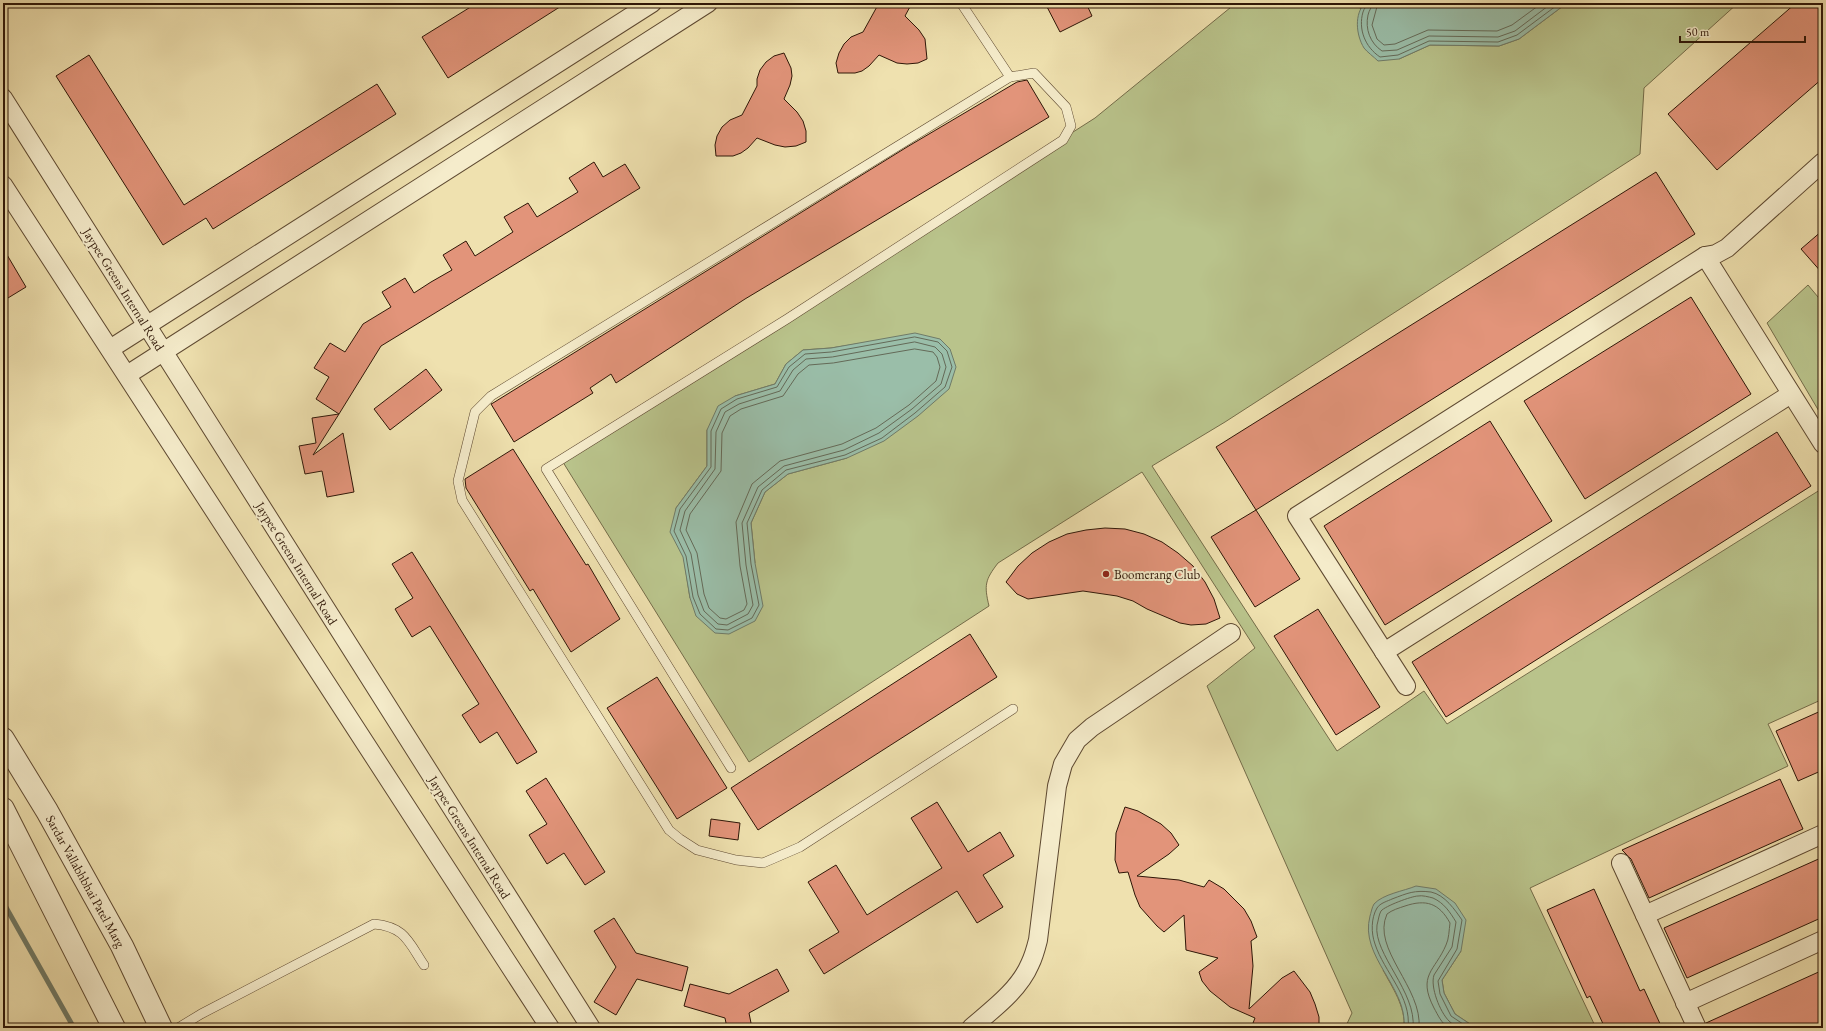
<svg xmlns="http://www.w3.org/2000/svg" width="1826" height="1031" font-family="'EB Garamond',serif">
<rect width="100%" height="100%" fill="#efe1af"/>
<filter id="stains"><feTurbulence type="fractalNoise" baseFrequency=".005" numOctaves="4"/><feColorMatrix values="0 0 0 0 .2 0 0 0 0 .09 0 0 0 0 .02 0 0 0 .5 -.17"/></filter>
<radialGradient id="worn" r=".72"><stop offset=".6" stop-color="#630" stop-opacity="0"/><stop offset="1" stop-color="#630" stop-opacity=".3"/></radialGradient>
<g fill="#b9c38b" stroke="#746c49" fill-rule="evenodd">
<path d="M1236,3H1365L1360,8L1399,59L1430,45L1499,46L1519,39L1567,3H1738L1644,88L1640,154L1225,422L1152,466L1337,751L1424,691L1447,724L1823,488V699L1768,724L1788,766L1530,888L1596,1028H1476L1455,1014L1444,993L1442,980L1461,951L1383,970C1392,987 1406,1007 1404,1028H1345L1352,1013L1207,686L1255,648L1142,472L998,563C985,580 984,585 989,606L749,762L561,459L1095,118ZM869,342L847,458L788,474L765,492L751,523L755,563L690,598L676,508L707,466V430L735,396L775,384L786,364L803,350L831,348Z"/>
<polygon points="1808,285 1823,303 1823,418 1767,323"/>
</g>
<g fill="#9abea9" stroke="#6f7b68">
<path d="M1365,3H1567L1519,39L1499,46L1430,45L1399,59L1378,61C1374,57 1367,52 1364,48C1356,35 1354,14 1365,3Z"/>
<polygon points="915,333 940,339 950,349 956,367 949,389 918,416 884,441 847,458 788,474 765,492 751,523 755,563 763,606 755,621 729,634 715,633 696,616 690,598 683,557 670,532 676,508 707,466 707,430 718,406 735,396 775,384 786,364 803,350 831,348"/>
<path d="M1416,886L1436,889L1455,903L1466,920L1461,951L1442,980L1444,993L1455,1014L1476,1028H1404C1408,987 1359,957 1370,916C1371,913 1372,907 1374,904C1383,894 1404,891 1416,886Z"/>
</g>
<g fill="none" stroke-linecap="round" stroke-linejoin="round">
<g stroke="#646a58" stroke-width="1">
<path d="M1367,3C1367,7 1364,8 1363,12C1358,29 1365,47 1380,57L1398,55L1429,41L1498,42L1517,35L1560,3"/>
<path d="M1372,3C1372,8 1369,10 1368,15C1365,29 1370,43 1382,51L1397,50L1429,36L1498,37L1515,31L1552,3"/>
<polyline points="1378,3 1372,25 1377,39 1384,45 1395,44 1428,30 1497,31 1512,25 1542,3"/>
<polygon points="915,337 938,342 947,351 952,367 945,387 915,413 882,438 845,455 786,470 762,490 747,523 751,564 759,605 752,618 728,630 716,629 700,614 693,597 686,556 674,531 680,509 711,467 711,431 721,409 737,399 777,387 789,367 805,354 831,352"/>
<polygon points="915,342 935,347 942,354 946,367 941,384 912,409 879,433 844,450 784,466 758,487 742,523 746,565 753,605 748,614 727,625 718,624 704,611 698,595 691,554 680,530 685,511 715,469 716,432 725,412 739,404 780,391 793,370 806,359 832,357"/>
<polygon points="915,349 933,352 937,357 940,367 936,381 909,405 876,428 842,444 780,461 752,484 736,522 740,566 747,604 744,610 726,619 720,618 709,608 704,594 697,553 686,530 690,514 721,471 722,433 730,416 741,409 783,396 798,374 809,365 833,363"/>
<path d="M1408,1028C1412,997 1384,972 1375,944C1371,933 1371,918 1377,908C1380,903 1388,901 1392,899C1408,893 1414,890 1431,892C1445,895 1455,910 1462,920L1457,949L1438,981L1440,994L1451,1016L1469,1028"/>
<path d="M1413,1028C1417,992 1373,954 1377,925C1378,922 1379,914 1381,911C1385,906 1412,896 1418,896C1422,895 1429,897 1433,898C1444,903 1450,912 1456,922L1452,947L1434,975C1430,987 1440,1012 1449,1021C1452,1024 1456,1026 1460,1028"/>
<path d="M1419,1028C1423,988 1371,949 1387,914C1392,910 1399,908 1405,906C1426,899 1439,903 1450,923C1449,930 1449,939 1446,945C1435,971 1417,975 1434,1008C1438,1015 1441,1023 1449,1028"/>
</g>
<polyline stroke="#6f7b68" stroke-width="5" points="3,902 74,1028"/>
</g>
<g fill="#e2947a" stroke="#2e1607">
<polygon points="477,3 566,3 448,78 422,37"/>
<polygon points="879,3 912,3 905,16 919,30 925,39 927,59 918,63 907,64 897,63 879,55 869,66 862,71 855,73 838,73 836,63 839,53 844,44 851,37 863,32"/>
<polygon points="1045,3 1086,3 1092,16 1060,32"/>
<polygon points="1796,3 1820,3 1823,7 1823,78 1717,170 1668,114"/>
<polygon points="784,53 791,68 792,76 790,85 784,99 797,112 803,121 806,131 806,142 796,146 785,147 775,145 757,138 748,148 741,153 733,156 716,156 715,145 717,136 722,127 730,120 742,115 757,86 757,79 760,70 766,62 774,56"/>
<polygon points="89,55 184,205 377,84 396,114 213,229 206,218 163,245 56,76"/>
<polygon points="1027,80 1049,117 745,299 616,383 611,374 590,388 593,393 514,442 491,404 493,403 907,147 1017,82"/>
<polygon points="594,162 603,177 625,164 640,188 381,346 339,414 316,399 329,377 314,368 330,343 345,352 363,324 391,307 382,292 405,278 414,293 431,282 452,270 443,255 466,241 475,256 513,232 504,217 528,203 537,217 578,192 569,178"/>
<polygon points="1656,172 1695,234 1256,510 1216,447"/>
<polygon points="1823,230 1823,274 1801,249"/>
<polygon points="3,248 26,287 3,301"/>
<polygon points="1691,297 1751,394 1585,499 1524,401"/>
<polygon points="426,369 442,390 390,430 374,409"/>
<polygon points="339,414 313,455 343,433 354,492 327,497 322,471 305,474 299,446 316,443 312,418"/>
<polygon points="1490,421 1552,521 1385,625 1324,526"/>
<polygon points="1777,432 1811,486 1446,717 1412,662"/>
<polygon points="513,449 586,565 588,564 620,619 571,652 533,589 530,591 466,488 465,479"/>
<polygon points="1256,510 1300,579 1255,607 1211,537"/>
<polygon points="1105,528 1125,529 1144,534 1162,542 1178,553 1193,566 1205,582 1214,599 1220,618 1206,624 1191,625 1180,623 1147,609 1133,601 1117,596 1083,591 1028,599 1017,594 1006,582 1018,566 1032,553 1049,542 1067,534 1086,530"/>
<polygon points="412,552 537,752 517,764 497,732 480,743 462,715 479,704 430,626 412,637 395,609 413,598 392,564"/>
<polygon points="1318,609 1380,707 1336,735 1274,636"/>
<polygon points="970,634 997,677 758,830 731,788"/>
<polygon points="657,677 727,788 677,819 607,708"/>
<polygon points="1823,710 1823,770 1798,781 1776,731"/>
<polygon points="546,778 605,872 585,885 564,853 547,864 529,835 547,824 526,791"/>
<polygon points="1780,779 1803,829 1649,898 1631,859 1622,850"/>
<polygon points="937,802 968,852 1000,832 1014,856 983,875 1003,907 977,923 957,891 824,974 809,950 839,932 808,882 836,865 867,915 908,889 942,868 911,818"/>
<polygon points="1125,807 1138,811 1161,824 1171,833 1179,845 1169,854 1137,876 1179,880 1204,887 1209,880 1224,889 1244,909 1251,921 1257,937 1251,941 1253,966 1249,1009 1282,978 1294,971 1310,992 1315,1004 1319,1017 1319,1028 1264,1028 1253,1023 1255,1018 1230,1007 1210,991 1202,981 1199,972 1218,958 1186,950 1184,915 1164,932 1157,926 1140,907 1135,895 1128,872 1119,873 1115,860 1116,833"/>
<polygon points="711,819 740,823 738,840 709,836"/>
<polygon points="1823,857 1823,917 1687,978 1664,928"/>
<polygon points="1594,889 1640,991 1644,989 1662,1028 1605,1028 1590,996 1587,998 1547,910"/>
<polygon points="614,918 636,953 688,967 682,991 637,979 616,1015 594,1002 616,967 594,931"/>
<polygon points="777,969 789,991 749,1013 752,1028 727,1028 725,1018 684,1006 690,984 729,994"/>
<polygon points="1823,970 1823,1028 1707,1028 1706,1023"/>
</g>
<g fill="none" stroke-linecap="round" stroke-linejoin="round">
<defs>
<g id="service">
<polyline points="961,3 1010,77 491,396 475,412 458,481 462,500 669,830 680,839 697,850 736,860 763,863 800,847 1013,709"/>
<polyline points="731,768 546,469 787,319 1063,140 1071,126 1066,107 1034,73 1010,77"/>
<path d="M178,1028L201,1014L374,924C405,927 408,941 424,965"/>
</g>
<g id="minor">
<polyline points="3,98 591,1028"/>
<polyline points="3,185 550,1028"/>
<polyline points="1705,256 1823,444"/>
<polyline points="110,349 652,3"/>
<polyline points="127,375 708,3"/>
<polyline points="1384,652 1791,394"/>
<polyline points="1406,686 1297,516 1705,256 1716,254 1727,248 1823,162"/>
<polyline points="1621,863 1697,1028"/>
<polyline points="1645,915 1823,834"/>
<polyline points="1685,1003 1823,940"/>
<path d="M971,1028C993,1009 1019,990 1030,964C1034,956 1036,948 1038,940L1057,786L1063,764L1077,740L1092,727L1231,633"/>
</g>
<g id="tertiary">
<polyline points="3,739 47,811 122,946 161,1028"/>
<polyline points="3,809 114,1028"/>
</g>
</defs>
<use href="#service" stroke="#5e4931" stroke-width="10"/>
<use href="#minor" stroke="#5e4931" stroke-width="20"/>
<use href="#tertiary" stroke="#5e4931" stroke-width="24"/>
<use href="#service" stroke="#f5eccb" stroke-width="9"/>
<use href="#minor" stroke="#f5eccb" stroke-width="18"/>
<use href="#tertiary" stroke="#f5eccb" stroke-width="22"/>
</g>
<circle fill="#8f2418" stroke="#f5eccb" stroke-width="1.5" cx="1106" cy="574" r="4"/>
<g text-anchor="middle" stroke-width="4" stroke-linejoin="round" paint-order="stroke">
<g font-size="13" fill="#2e1607" stroke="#f5eccb">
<text transform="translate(124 289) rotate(58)" y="5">Jaypee Greens Internal Road</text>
<text transform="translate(297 563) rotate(58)" y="5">Jaypee Greens Internal Road</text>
<text transform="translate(470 837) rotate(58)" y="5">Jaypee Greens Internal Road</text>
<text transform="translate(86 881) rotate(61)" y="5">Sardar Vallabhbhai Patel Marg</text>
</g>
<g font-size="13" fill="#2e1607" stroke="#f5eccb" text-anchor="start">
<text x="1114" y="579">Boomerang Club</text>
</g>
</g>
<rect width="1826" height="1031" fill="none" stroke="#efe1af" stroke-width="16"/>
<rect x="4" y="4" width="1818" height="1023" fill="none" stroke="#2e1607" stroke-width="2"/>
<rect x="8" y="8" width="1810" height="1015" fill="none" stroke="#2e1607"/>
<path d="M1680 36v6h125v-6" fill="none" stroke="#2e1607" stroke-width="2"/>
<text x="1686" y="36" font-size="12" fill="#2e1607" stroke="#f5eccb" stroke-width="3" paint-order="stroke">50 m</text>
<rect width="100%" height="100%" filter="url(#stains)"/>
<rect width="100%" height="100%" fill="url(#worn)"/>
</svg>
